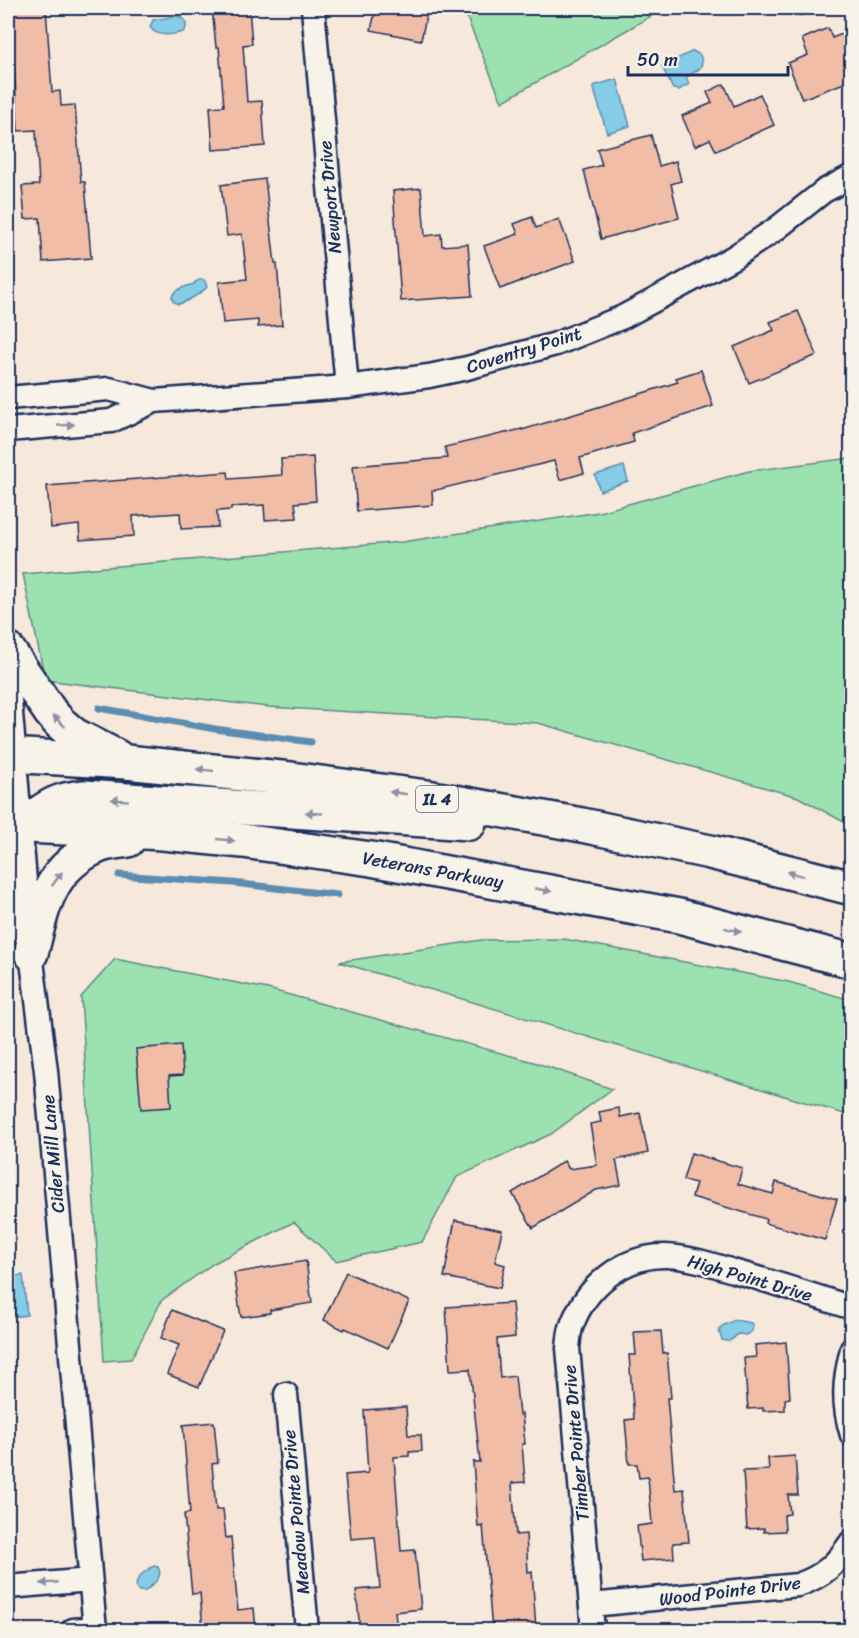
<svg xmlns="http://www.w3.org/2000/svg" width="859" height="1638" font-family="Sriracha,sans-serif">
<rect width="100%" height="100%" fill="#f6e8db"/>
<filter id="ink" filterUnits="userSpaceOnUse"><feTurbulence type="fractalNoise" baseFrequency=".0167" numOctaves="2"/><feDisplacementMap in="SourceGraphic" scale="12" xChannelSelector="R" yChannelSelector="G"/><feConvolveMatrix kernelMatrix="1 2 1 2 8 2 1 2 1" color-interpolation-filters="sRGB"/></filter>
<g filter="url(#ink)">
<g fill="#9ce2b0" stroke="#5c8887" stroke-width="1.5">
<polygon points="483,8 665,8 502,102 467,18"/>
<polygon points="851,458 851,826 798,797 538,723 268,707 45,680 23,574 402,542 599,512 749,471"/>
<polygon points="564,939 789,982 851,1000 851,1116 339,962 481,940"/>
<polygon points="115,959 268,989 537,1063 612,1089 551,1134 457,1177 422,1242 336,1261 294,1222 214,1263 162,1300 131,1359 104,1361 81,997"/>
</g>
<g fill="#85cce6" stroke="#5b8db0" stroke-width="1.5">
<path d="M791,8H818C809,12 800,20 792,12Z"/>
<path d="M178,16L185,20C187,25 187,28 183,32C172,35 156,38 150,27L153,20Z"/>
<path d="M693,51L700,55C706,69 697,70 686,77L689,84L679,90L673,89L662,66Z"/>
<polygon points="617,79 630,126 607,133 593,86"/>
<path d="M202,279L205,281L207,287C203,292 185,303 178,304L173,301L172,295C178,289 185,286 194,284L195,282Z"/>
<polygon points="624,466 628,481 600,491 595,475"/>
<polygon points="23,1275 27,1315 12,1317 9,1293 8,1292 8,1277"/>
<path d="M735,1320L751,1323L753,1326L752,1331L746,1335L738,1334C732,1339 731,1343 722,1340L719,1331L722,1326Z"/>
<path d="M154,1566L158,1567C164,1578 153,1584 145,1591H139C137,1588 135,1586 137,1582C138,1576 149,1568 154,1566Z"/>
</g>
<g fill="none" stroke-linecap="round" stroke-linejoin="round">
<g stroke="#5b8db0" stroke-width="7">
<polyline points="99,708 215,729 311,742"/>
<polyline points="119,875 233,883 337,895"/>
</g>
</g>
<g fill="#f2bda6" stroke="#1b2f5e" stroke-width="1.5">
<polygon points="8,8 46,8 52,92 60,91 61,106 75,105 81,182 85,182 91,258 43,262 40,218 25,219 22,186 39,185 36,130 18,131 14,65 11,65"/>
<polygon points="212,8 249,8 252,44 243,45 247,102 262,101 265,146 213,150 210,107 224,106 219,47 216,47"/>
<polygon points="376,8 428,8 421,40 371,30"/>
<polygon points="828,28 832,38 852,30 852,80 802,99 788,63 808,55 802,39"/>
<polygon points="724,84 734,106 760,94 774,125 716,151 710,139 695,146 682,116 712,103 707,92"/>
<polygon points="651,135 659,166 676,161 681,181 671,184 679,218 601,239 584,170 602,165 597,149"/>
<polygon points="265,179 275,264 277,264 282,325 258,327 258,320 223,323 219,282 247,279 242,234 227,236 221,185"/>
<polygon points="421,188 425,236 441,234 442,246 468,244 472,296 401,301 393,191"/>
<polygon points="532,217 536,228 559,219 575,261 500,289 484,246 518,234 514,224"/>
<polygon points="798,311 817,355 749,383 734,347 774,330 770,322"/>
<polygon points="701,370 713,406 632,433 634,442 580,458 584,473 560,480 554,461 432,491 433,505 357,511 353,466 447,458 445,447 522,429 522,430 595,408 678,382 676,378"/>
<polygon points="313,457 316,501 295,503 297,518 265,520 264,505 231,507 231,510 217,511 218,527 181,529 180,513 133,516 134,536 80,540 79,525 51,528 47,486 228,472 229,479 282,475 281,459"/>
<polygon points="181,1045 183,1075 169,1076 171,1107 141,1109 136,1049"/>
<polygon points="619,1108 620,1117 640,1113 648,1153 616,1160 621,1185 596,1190 533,1228 512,1193 564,1161 569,1169 597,1165 590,1124 601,1122 599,1112"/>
<polygon points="691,1153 742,1168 738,1184 773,1194 776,1182 837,1199 825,1240 765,1223 766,1219 692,1197 696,1183 683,1180"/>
<polygon points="455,1220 502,1230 495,1262 505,1265 500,1288 444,1277"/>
<polygon points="306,1261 312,1303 270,1310 270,1313 241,1317 234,1273"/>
<polygon points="346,1272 409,1301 388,1348 345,1328 344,1330 324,1320"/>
<polygon points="512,1303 515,1337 497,1339 500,1378 515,1376 519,1415 522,1414 525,1444 522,1444 525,1482 512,1483 516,1535 526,1534 528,1572 532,1571 536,1630 492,1630 483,1526 478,1527 473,1462 480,1462 470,1369 450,1370 446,1307"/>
<polygon points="172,1310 223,1331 199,1387 167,1374 179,1345 161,1338"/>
<polygon points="661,1331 663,1353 667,1353 671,1398 667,1398 675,1490 684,1489 689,1542 673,1543 674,1558 641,1561 637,1526 652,1524 648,1477 639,1478 637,1464 629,1464 625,1420 634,1419 629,1355 636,1355 634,1332"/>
<polygon points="786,1342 790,1398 785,1399 785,1410 763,1411 763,1408 748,1409 744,1358 756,1357 755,1345"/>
<polygon points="406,1407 408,1435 421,1435 422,1451 409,1452 409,1456 394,1457 401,1551 415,1550 421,1609 395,1612 397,1630 360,1630 356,1590 380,1588 375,1537 351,1539 345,1475 368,1473 364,1410"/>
<polygon points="214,1422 218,1463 212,1464 216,1510 223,1509 226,1538 231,1537 238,1610 254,1608 256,1630 203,1630 200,1593 192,1594 184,1514 190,1513 183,1425"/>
<polygon points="795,1456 798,1495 788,1495 790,1514 784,1515 785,1531 764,1532 764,1528 747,1529 743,1471 769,1470 768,1458"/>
</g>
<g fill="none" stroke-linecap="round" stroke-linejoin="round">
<defs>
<g id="minor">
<polyline points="313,8 347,387"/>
<polyline points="8,398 109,389 154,401"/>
<polyline points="8,430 111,421 154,401 347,387 429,376 467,368 556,344 623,317 734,257 776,229 824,191 852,176"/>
<polyline points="8,677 31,953 46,1071 95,1630"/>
<path d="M852,1349C844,1380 842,1404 852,1435"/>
<polyline points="286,1394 307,1630"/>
<polyline points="8,1587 90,1580"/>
<path d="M591,1605L798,1585C824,1576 836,1564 852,1541"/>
<polyline points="73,1630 95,1628"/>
<path d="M593,1630L568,1348C569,1340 569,1332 572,1325C586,1287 623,1255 666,1256C689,1257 711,1264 733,1271C773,1282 812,1295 852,1308"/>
</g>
<g id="trunk">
<polyline points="8,650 51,713 60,723 74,735 117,757"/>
<polyline points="8,755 126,762 291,779 427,797 582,825 710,852 852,888"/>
<polyline points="8,825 163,833 243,841 371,859 679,916 852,961"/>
<path d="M21,826C46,809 52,800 84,797L469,823"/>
<polyline points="8,899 29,930"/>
<path d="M31,953C43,907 48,869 96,847C106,842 118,842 128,840"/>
</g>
</defs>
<use href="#minor" stroke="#1b2f5e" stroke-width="27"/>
<use href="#trunk" stroke="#1b2f5e" stroke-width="38"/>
<use href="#minor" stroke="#f7f3e8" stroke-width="22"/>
<use href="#trunk" stroke="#f7f3e8" stroke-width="33"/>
</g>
<defs><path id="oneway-solid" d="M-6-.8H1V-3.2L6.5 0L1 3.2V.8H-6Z" transform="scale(1.5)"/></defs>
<g fill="#8991a3">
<use href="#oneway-solid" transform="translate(66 425) rotate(-5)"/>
<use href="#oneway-solid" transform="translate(59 721) rotate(-136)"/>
<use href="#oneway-solid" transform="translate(205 770) rotate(-174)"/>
<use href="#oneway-solid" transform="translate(398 793) rotate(-172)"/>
<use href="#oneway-solid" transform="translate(120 800) rotate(-176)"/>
<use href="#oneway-solid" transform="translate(314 813) rotate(-176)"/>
<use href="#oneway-solid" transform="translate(226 840) rotate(6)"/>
<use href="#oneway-solid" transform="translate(795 874) rotate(-166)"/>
<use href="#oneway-solid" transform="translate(57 879) rotate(-54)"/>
<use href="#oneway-solid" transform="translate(543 890) rotate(11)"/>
<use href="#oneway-solid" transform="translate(733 930) rotate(14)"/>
<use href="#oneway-solid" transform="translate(49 1583) rotate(175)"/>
</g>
</g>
<g text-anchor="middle" stroke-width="4.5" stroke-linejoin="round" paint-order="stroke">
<rect fill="#f7f3e8" stroke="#5d6a87" stroke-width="1.5" x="416" y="786" width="42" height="26" rx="4.5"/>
<g font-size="16" font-weight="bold" fill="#1b2f5e">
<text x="437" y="805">IL 4</text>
</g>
<g font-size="18" fill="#1b2f5e" stroke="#f7f3e8">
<text transform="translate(330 197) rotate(-95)" y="6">Newport Drive</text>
<text transform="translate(524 350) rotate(-17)" y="6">Coventry Point</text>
<text transform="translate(433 870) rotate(10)" y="6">Veterans Parkway</text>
<text transform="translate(53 1154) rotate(-95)" y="6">Cider Mill Lane</text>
<text transform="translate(750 1278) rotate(16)" y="6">High Point Drive</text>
<text transform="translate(576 1443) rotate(-95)" y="6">Timber Pointe Drive</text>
<text transform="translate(296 1512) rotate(-95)" y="6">Meadow Pointe Drive</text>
<text transform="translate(730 1591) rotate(-7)" y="6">Wood Pointe Drive</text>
</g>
</g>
<rect width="859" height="1638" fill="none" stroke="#f7f3e8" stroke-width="30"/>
<rect x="15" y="15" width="829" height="1608" fill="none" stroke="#1b2f5e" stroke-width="2" filter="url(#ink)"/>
<path d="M628 66v9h160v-9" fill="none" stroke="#1b2f5e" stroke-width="3"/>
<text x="637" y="66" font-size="18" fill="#1b2f5e" stroke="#f7f3e8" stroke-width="4.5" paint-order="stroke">50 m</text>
</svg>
